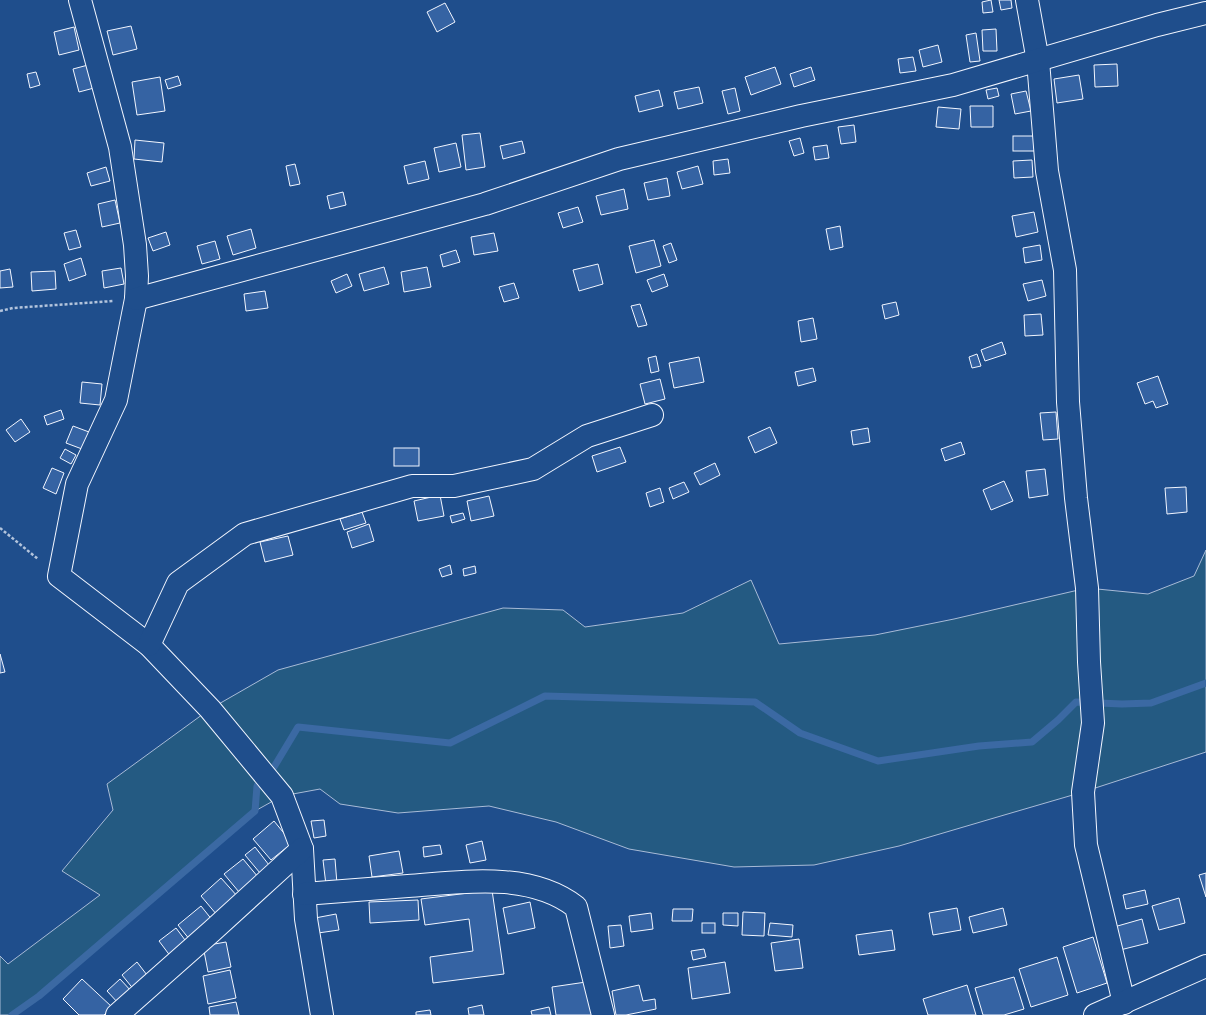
<svg xmlns="http://www.w3.org/2000/svg" width="1206" height="1015" font-family="'Space Grotesk',sans-serif">
<rect width="100%" height="100%" fill="#1f4e8c"/>
<polygon fill="#245a82" stroke="#a8bbd7" points="1206,550 1206,752 1083,792 994,818 899,846 814,865 734,867 629,849 556,822 489,806 398,813 340,804 320,789 282,796 255,811 39,996 12,1015 0,1015 0,956 8,964 100,895 62,871 113,810 107,784 210,709 278,670 503,608 563,610 585,627 683,613 751,580 779,644 875,635 954,619 1087,588 1148,594 1194,576"/>
<g fill="none" stroke-linecap="round" stroke-linejoin="round">
<g stroke="#3b69a3" stroke-width="7">
<polyline points="274,767 298,727 450,743 545,696 755,702 800,733 878,761 979,746 1032,742 1058,720 1076,702 1122,704 1151,703 1206,683"/>
<polyline points="12,1015 39,996 255,811 257,786"/>
</g>
</g>
<g fill="#3563a3" stroke="#f2f6ff">
<polygon points="991,0 993,12 983,13 982,2"/>
<polygon points="999,0 1011,0 1012,8 1001,10"/>
<polygon points="445,3 455,22 437,32 427,12"/>
<polygon points="131,26 137,49 113,55 107,31"/>
<polygon points="74,27 79,50 59,55 54,32"/>
<polygon points="996,29 997,51 983,51 982,30"/>
<polygon points="976,33 980,61 970,62 966,35"/>
<polygon points="938,45 942,62 923,67 919,50"/>
<polygon points="913,57 916,71 900,73 898,59"/>
<polygon points="1117,64 1118,86 1095,87 1094,65"/>
<polygon points="88,65 94,88 79,92 73,69"/>
<polygon points="775,67 781,84 751,95 745,77"/>
<polygon points="811,67 815,80 794,87 790,74"/>
<polygon points="36,72 40,85 30,88 27,74"/>
<polygon points="1079,75 1083,99 1057,103 1054,79"/>
<polygon points="178,76 181,85 168,89 165,80"/>
<polygon points="160,77 165,111 137,115 132,82"/>
<polygon points="699,87 703,103 678,109 674,92"/>
<polygon points="735,88 740,111 728,114 722,91"/>
<polygon points="997,88 999,96 988,99 986,90"/>
<polygon points="659,90 663,106 639,112 635,96"/>
<polygon points="1026,91 1031,111 1015,114 1011,94"/>
<polygon points="970,106 993,106 993,127 971,127"/>
<polygon points="938,107 961,109 959,129 936,127"/>
<polygon points="854,125 856,142 841,144 838,127"/>
<polygon points="480,133 485,167 466,170 462,135"/>
<rect x="1013" y="136" width="22" height="15"/>
<polygon points="800,138 804,153 794,156 789,141"/>
<polygon points="135,140 164,143 162,162 134,159"/>
<polygon points="522,141 525,153 503,159 500,146"/>
<polygon points="456,143 461,167 439,172 434,148"/>
<polygon points="827,145 829,158 815,160 813,147"/>
<polygon points="728,159 730,173 714,175 713,161"/>
<polygon points="1032,160 1033,177 1014,178 1013,161"/>
<polygon points="425,161 429,179 408,184 404,166"/>
<polygon points="295,164 300,184 290,186 286,166"/>
<polygon points="698,166 703,184 682,189 677,172"/>
<polygon points="106,167 110,181 91,186 87,173"/>
<polygon points="667,178 670,196 648,200 644,183"/>
<polygon points="624,189 628,209 601,215 596,196"/>
<polygon points="343,192 346,205 330,209 327,196"/>
<polygon points="115,200 120,223 102,227 98,204"/>
<polygon points="578,207 583,222 563,228 558,213"/>
<polygon points="1034,212 1038,232 1016,237 1012,216"/>
<polygon points="840,226 843,247 830,250 826,229"/>
<polygon points="251,229 256,248 233,255 227,236"/>
<polygon points="76,230 81,247 69,250 64,233"/>
<polygon points="166,232 170,245 153,251 148,238"/>
<polygon points="494,233 498,251 474,255 471,237"/>
<polygon points="654,240 661,266 636,273 629,246"/>
<polygon points="215,241 220,259 202,264 197,246"/>
<polygon points="671,243 677,260 669,263 663,246"/>
<polygon points="1040,245 1042,260 1025,263 1023,248"/>
<polygon points="456,250 460,262 443,267 440,255"/>
<polygon points="81,258 86,275 69,281 64,264"/>
<polygon points="598,264 603,284 579,291 573,270"/>
<polygon points="384,267 389,284 364,291 359,274"/>
<polygon points="427,267 431,287 404,292 401,272"/>
<polygon points="121,268 124,284 104,288 102,271"/>
<polygon points="10,269 13,287 0,288 0,271"/>
<polygon points="55,271 56,289 32,291 31,272"/>
<polygon points="347,274 352,286 336,293 331,281"/>
<polygon points="664,274 668,286 652,292 647,280"/>
<polygon points="1042,280 1046,296 1028,301 1023,284"/>
<polygon points="514,283 519,298 504,302 499,287"/>
<polygon points="265,291 268,308 246,311 244,294"/>
<polygon points="896,302 899,315 885,319 882,305"/>
<polygon points="640,304 647,325 638,327 631,306"/>
<polygon points="1041,314 1043,335 1025,336 1024,315"/>
<polygon points="813,318 817,339 801,342 798,321"/>
<polygon points="1002,342 1006,354 985,361 981,350"/>
<polygon points="977,354 981,366 972,368 969,357"/>
<polygon points="656,356 659,371 651,373 648,358"/>
<polygon points="699,357 704,382 674,388 669,363"/>
<polygon points="813,368 816,381 798,386 795,372"/>
<polygon points="1158,376 1168,404 1156,408 1153,401 1145,404 1137,383"/>
<polygon points="660,379 665,399 645,404 640,384"/>
<polygon points="82,382 102,384 100,405 80,403"/>
<polygon points="61,410 64,419 47,425 44,416"/>
<polygon points="1056,412 1058,439 1043,440 1040,413"/>
<polygon points="21,419 30,432 15,442 6,430"/>
<polygon points="73,426 89,432 82,449 66,443"/>
<polygon points="770,427 777,443 755,453 748,437"/>
<polygon points="868,428 870,442 853,445 851,431"/>
<polygon points="961,442 965,454 945,461 941,449"/>
<polygon points="620,447 626,462 597,472 592,456"/>
<rect x="394" y="448" width="25" height="18"/>
<polygon points="65,449 76,455 71,464 60,458"/>
<polygon points="715,463 720,475 700,485 694,473"/>
<polygon points="52,468 64,473 56,494 43,488"/>
<polygon points="1045,469 1048,495 1029,498 1026,471"/>
<polygon points="1004,481 1013,501 991,510 983,490"/>
<polygon points="684,482 689,492 673,499 669,488"/>
<polygon points="1186,487 1187,512 1167,514 1165,488"/>
<polygon points="660,488 664,502 650,507 646,493"/>
<polygon points="440,495 444,516 418,521 414,501"/>
<polygon points="489,496 494,516 471,521 467,501"/>
<polygon points="362,512 366,523 344,530 340,519"/>
<polygon points="463,513 465,519 452,523 450,516"/>
<polygon points="369,524 374,541 352,548 347,532"/>
<polygon points="288,536 293,555 265,562 260,542"/>
<polygon points="450,565 452,574 442,577 439,569"/>
<polygon points="475,566 476,573 464,576 463,569"/>
<polygon points="0,654 5,672 0,673"/>
<polygon points="324,820 326,836 314,838 311,821"/>
<polygon points="274,821 292,843 271,860 253,839"/>
<polygon points="482,841 486,860 470,863 466,845"/>
<polygon points="440,845 442,854 424,857 423,847"/>
<polygon points="255,847 269,865 260,873 245,855"/>
<polygon points="399,851 403,873 372,877 369,856"/>
<polygon points="243,859 258,877 239,892 224,874"/>
<polygon points="335,859 337,884 326,885 323,860"/>
<polygon points="1206,873 1206,897 1199,875"/>
<polygon points="221,878 238,897 217,915 201,896"/>
<polygon points="492,890 504,974 433,983 430,957 473,951 469,919 425,925 421,899"/>
<polygon points="1145,890 1148,904 1126,909 1123,895"/>
<polygon points="1179,898 1185,923 1159,930 1152,906"/>
<polygon points="418,900 419,920 370,923 369,902"/>
<polygon points="530,902 535,928 508,934 503,908"/>
<polygon points="201,906 213,921 190,940 178,925"/>
<polygon points="957,908 961,930 933,935 929,913"/>
<polygon points="1003,908 1007,925 973,933 969,917"/>
<polygon points="673,909 693,909 692,921 672,921"/>
<polygon points="743,912 765,913 764,936 742,935"/>
<polygon points="651,913 653,929 631,932 629,916"/>
<polygon points="723,913 738,913 738,926 723,925"/>
<polygon points="336,914 339,930 318,933 315,918"/>
<polygon points="1142,919 1148,943 1120,950 1114,927"/>
<rect x="702" y="923" width="13" height="10"/>
<polygon points="770,923 793,925 792,937 768,935"/>
<polygon points="621,925 624,946 610,948 608,926"/>
<polygon points="176,928 188,944 171,957 159,941"/>
<polygon points="892,930 895,950 859,955 856,935"/>
<polygon points="1093,937 1107,983 1077,993 1063,947"/>
<polygon points="799,939 803,968 775,971 771,943"/>
<polygon points="226,942 231,967 208,972 203,946"/>
<polygon points="704,949 706,957 693,960 691,951"/>
<polygon points="1057,957 1068,995 1031,1007 1019,969"/>
<polygon points="137,962 150,979 135,991 122,975"/>
<polygon points="725,962 730,993 692,999 688,968"/>
<polygon points="230,970 236,998 208,1004 203,976"/>
<polygon points="1014,977 1024,1009 1004,1015 983,1015 975,988"/>
<polygon points="82,979 112,1007 104,1015 79,1015 63,999"/>
<polygon points="120,979 132,992 119,1004 107,991"/>
<polygon points="586,982 592,1015 556,1015 552,987"/>
<polygon points="639,985 643,1001 655,999 656,1009 626,1015 616,1015 612,991"/>
<polygon points="967,985 976,1015 928,1015 923,999"/>
<polygon points="236,1002 239,1015 210,1015 209,1007"/>
<polygon points="482,1005 484,1015 469,1015 468,1008"/>
<polygon points="549,1007 551,1015 532,1015 531,1011"/>
<polygon points="430,1010 431,1015 416,1015 416,1012"/>
</g>
<g fill="none" stroke-linecap="round" stroke-linejoin="round">
<defs>
<g id="minor">
<polyline points="80,0 120,147 135,245 137,276 136,299 116,400 77,484 59,576 149,645 210,709 282,796 302,849 306,919 322,1015"/>
<polyline points="1027,0 1038,61 1047,171 1065,270 1068,402 1076,498 1087,588 1089,662 1093,723 1083,792 1086,845 1124,1003"/>
<polyline points="136,299 485,204 619,159 801,116 953,85 1157,25 1206,13"/>
<polyline points="149,645 178,583 245,534 412,486 454,486 533,469 587,436 652,415"/>
<path d="M304,894C339,891 373,889 408,886C462,882 530,871 576,907L603,1015"/>
<polyline points="117,1015 212,931 302,849"/>
<polyline points="1095,1015 1206,966"/>
</g>
</defs>
<use href="#minor" stroke="#f2f6ff" stroke-width="24"/>
<g stroke="#b3c4dc" stroke-width="2.5" stroke-dasharray="3 2" stroke-linecap="butt">
<polyline points="0,311 13,308 113,301"/>
<polyline points="0,528 38,559"/>
</g>
<use href="#minor" stroke="#1f4e8c" stroke-width="22"/>
</g>
</svg>
